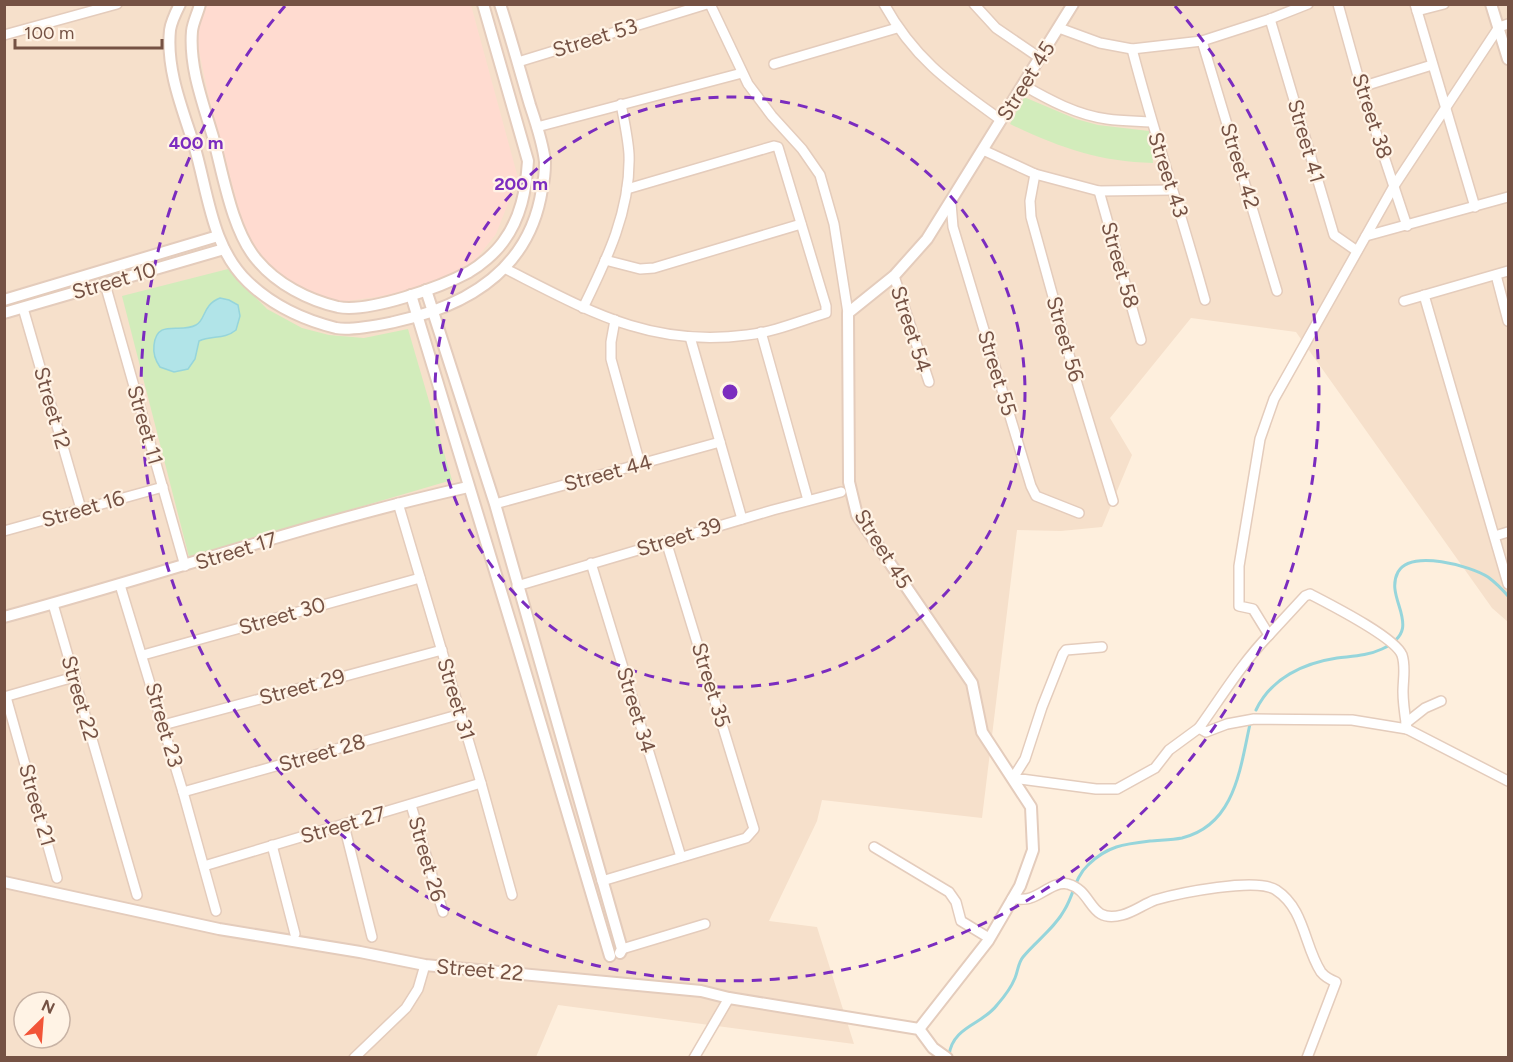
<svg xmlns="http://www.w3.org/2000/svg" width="1513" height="1062" font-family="Figtree,sans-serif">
<rect width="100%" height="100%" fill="#feefdd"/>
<path fill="#f6e0cb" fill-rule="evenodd" d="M5,5H1508V622L1492,608L1296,332L1191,318L1110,418L1132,455L1102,527L1061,531L1017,530L982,818L822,800L817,821L769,921L817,927L854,1044L558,1005L536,1057L5,1058ZM24,1002H60V1038H24Z"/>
<polygon fill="#ffdbd0" points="206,5 471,5 518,178 496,234 469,268 424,287 377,297 339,302 307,291 277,273 253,245 244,229 208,94 197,42 201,16"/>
<g fill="#d2ecbb">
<path d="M1024,97L1076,119L1098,125L1149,131L1153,163C1099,162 1058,147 1010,124Z"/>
<polygon points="228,269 267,309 302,328 329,335 364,338 408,329 452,480 189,557 122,296"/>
</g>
<path fill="#b1e4e8" stroke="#96d5db" stroke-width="1.5" d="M220,298L229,300L238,305L240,316L236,330C224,340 212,335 199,341L195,359L188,369L174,372L160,367C155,360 153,353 154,345C157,318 180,334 196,325C206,320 202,305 220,298Z"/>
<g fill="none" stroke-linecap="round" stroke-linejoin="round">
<g stroke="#96d5db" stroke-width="3">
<path d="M1256,710C1271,678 1304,663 1337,658C1353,656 1367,656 1382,649C1427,628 1383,600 1398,572C1411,549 1471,566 1488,577C1496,583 1502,589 1508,596"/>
<path d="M949,1055C953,1026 982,1025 997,1005C1004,997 1011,988 1015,978C1018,971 1018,963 1023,957C1036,941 1055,928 1065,909C1074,894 1075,877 1088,865C1107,846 1124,844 1150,841C1160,840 1172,840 1182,838C1235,825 1240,769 1250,724"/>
</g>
<defs>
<g id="minor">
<polyline points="710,4 748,84 772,116 802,149 820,175 834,224 848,313"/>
<path d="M884,4C915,60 951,84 1001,120"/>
<polyline points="974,4 996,28 1040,58"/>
<polyline points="1338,4 1361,87 1407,226"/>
<polyline points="1415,4 1475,207"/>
<polyline points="1417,11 1444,4"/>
<polyline points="1270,19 1334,235 1357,251"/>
<path d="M1508,24L1499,27L1394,186L1274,399L1260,439L1239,566V606L1253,609L1269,635C1242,663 1222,696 1199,728L1206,732L1227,724L1254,719L1352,720L1407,729L1508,781"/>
<polyline points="1059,28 1100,43 1132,49 1202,41 1270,19 1308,4"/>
<polyline points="4,35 117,4"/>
<polyline points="1202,41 1277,291"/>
<path d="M1132,49C1154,134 1182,216 1205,300"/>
<polyline points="518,62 707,4"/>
<polyline points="774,64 897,28"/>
<path d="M1023,85C1049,100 1077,115 1107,119C1122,121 1136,121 1151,122"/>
<polyline points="1361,87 1432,65"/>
<polyline points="537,127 742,73"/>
<polyline points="983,150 1035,174 1099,191 1172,190"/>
<polyline points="1035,174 1030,201 1031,217 1076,380 1113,501"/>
<polyline points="1099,191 1141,340"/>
<polyline points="951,203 953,227 1031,486 1036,496 1079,513"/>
<polyline points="1366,236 1508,197"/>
<polyline points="605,260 640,269 654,268 801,224"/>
<path d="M504,268C587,310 650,348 747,335C774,332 800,321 826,313V306L778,147L774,146L627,189"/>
<polyline points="1496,275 1508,321"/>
<polyline points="894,276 929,382"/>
<polyline points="105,284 185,566"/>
<polyline points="1424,295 1508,584"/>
<polyline points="1404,301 1508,271"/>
<polyline points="23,308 81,509"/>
<path d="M583,308C607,259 631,210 629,154C628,138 624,120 621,104"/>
<polyline points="615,320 611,342 611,359 640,464"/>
<polyline points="761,332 808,500"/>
<polyline points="690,337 742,519"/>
<polyline points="398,503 481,783 512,895"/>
<polyline points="495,504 720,442"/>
<polyline points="4,531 163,487"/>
<polyline points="1495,536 1508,532"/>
<polyline points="591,563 681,857"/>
<polyline points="120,585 183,792 216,911"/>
<polyline points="517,586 773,510 841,492"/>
<polyline points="53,604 137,895"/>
<path d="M1269,635L1305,596L1310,594C1329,604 1395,637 1402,655C1406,667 1403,679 1403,692C1403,704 1405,716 1407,729"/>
<polyline points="1102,647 1066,650 1063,654 1042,707 1025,759 1013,778 1096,789 1117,789 1155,768 1169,750 1199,728"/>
<polyline points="143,655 420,578"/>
<polyline points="4,697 74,677"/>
<polyline points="6,697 57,878"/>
<polyline points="1406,723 1425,708 1441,701"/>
<polyline points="163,725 442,650"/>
<polyline points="183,792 461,714"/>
<polyline points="411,805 443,912"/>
<polyline points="344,825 372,937"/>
<polyline points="272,845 295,934"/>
<polyline points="874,847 949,892 956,902 961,921 989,938"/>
<polyline points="204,866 481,783"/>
<polyline points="602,881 746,838 754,829 666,541"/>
<path d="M1012,899C1018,899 1025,900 1030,898C1042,895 1054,881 1068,884C1094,891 1088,924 1122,915C1134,912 1144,904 1155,900C1179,893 1257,877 1276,890C1305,909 1304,946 1321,972C1325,977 1331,980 1336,982L1307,1058"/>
<polyline points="622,949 705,924"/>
<polyline points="354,1058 406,1008 418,989 425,965"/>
<polyline points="694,1058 729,998"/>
</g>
<g id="tertiary">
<path d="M180,4C176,12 171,22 170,30C166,69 182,108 194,145C208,191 211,247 248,282C272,305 304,320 336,328C351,331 379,325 394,322C468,306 530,269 542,189C544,181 545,170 545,162C543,143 536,123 530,105C520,71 511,38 500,4"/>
<path d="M200,4C198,13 193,22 192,31C189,67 203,103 213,137C223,174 232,231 257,260C277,284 308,300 338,307C369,313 441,287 469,272C481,265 495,253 503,242C521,218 526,190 528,161L483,4"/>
<polyline points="1491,4 1508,59"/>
<polyline points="426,290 495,504 622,949 620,953"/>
<polyline points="411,295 518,647 610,956"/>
<polyline points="4,300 218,236"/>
<polyline points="4,313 224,249"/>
<path d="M4,617C160,575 312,522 468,487"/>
<polyline points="4,882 219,929 360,952 425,965 701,991 729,998 919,1029 933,1048 947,1058"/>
<polyline points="919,1029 988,941 1020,886 1033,850 1031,807 982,732 972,683 857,515 849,482 848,313 894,276 927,239 1073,4"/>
</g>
</defs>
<use href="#minor" stroke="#e4ccbc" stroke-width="12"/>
<use href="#tertiary" stroke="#e4ccbc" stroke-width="14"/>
<use href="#minor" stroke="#fff" stroke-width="9"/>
<use href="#tertiary" stroke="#fff" stroke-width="10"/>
</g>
<g fill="none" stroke="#7b2cbf" stroke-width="3" stroke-dasharray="10 8">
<circle cx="730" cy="392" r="295"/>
<path d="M1175 6A589 589 0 1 1 285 6"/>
</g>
<g text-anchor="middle" stroke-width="4.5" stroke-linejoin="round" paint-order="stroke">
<g font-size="21" fill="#755244" stroke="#fff3e5">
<text transform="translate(595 38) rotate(-17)" y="7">Street 53</text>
<text transform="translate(1026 81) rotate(-58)" y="7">Street 45</text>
<text transform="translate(1372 116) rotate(72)" y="7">Street 38</text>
<text transform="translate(1306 141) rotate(74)" y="7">Street 41</text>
<text transform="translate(1240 166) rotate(73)" y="7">Street 42</text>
<text transform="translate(1168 175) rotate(72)" y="7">Street 43</text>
<text transform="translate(1120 265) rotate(74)" y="7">Street 58</text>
<text transform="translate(114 281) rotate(-16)" y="7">Street 10</text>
<text transform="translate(911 329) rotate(72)" y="7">Street 54</text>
<text transform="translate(1065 339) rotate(74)" y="7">Street 56</text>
<text transform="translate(997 373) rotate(73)" y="7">Street 55</text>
<text transform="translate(52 408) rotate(74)" y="7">Street 12</text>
<text transform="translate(145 425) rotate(74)" y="7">Street 11</text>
<text transform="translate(608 473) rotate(-15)" y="7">Street 44</text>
<text transform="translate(83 509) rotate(-16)" y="7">Street 16</text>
<text transform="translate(679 537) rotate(-17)" y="7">Street 39</text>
<text transform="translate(883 549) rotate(58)" y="7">Street 45</text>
<text transform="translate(236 551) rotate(-17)" y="7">Street 17</text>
<text transform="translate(282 616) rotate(-16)" y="7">Street 30</text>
<text transform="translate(711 685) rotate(73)" y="7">Street 35</text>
<text transform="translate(302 687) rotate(-15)" y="7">Street 29</text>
<text transform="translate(80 698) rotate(74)" y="7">Street 22</text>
<text transform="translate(456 699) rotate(73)" y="7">Street 31</text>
<text transform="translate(636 710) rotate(73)" y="7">Street 34</text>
<text transform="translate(164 725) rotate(74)" y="7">Street 23</text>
<text transform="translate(322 753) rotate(-16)" y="7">Street 28</text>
<text transform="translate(37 805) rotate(74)" y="7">Street 21</text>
<text transform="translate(343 825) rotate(-16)" y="7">Street 27</text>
<text transform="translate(427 859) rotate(74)" y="7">Street 26</text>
<text transform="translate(480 970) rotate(5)" y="7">Street 22</text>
</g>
</g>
<circle cx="730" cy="392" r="9" fill="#7b2cbf" stroke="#fff3e5" stroke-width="3"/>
<g font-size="18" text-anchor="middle" font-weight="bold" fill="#7b2cbf" stroke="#fff3e5" stroke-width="4.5" stroke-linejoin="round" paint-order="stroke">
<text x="196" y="149">400 m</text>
<text x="521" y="190">200 m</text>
</g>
<rect width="1513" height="1062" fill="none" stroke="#755244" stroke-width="12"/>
<g transform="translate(42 1020) rotate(25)"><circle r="28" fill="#fff3e5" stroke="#c8b3a5" stroke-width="1.5"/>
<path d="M0-4.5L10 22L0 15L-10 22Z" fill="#f25437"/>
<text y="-9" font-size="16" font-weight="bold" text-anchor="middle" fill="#755244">N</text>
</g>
<path d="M15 39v9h147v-9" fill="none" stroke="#755244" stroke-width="3"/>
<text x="24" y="39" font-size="18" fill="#755244" stroke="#fff3e5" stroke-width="4.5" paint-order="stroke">100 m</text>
</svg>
